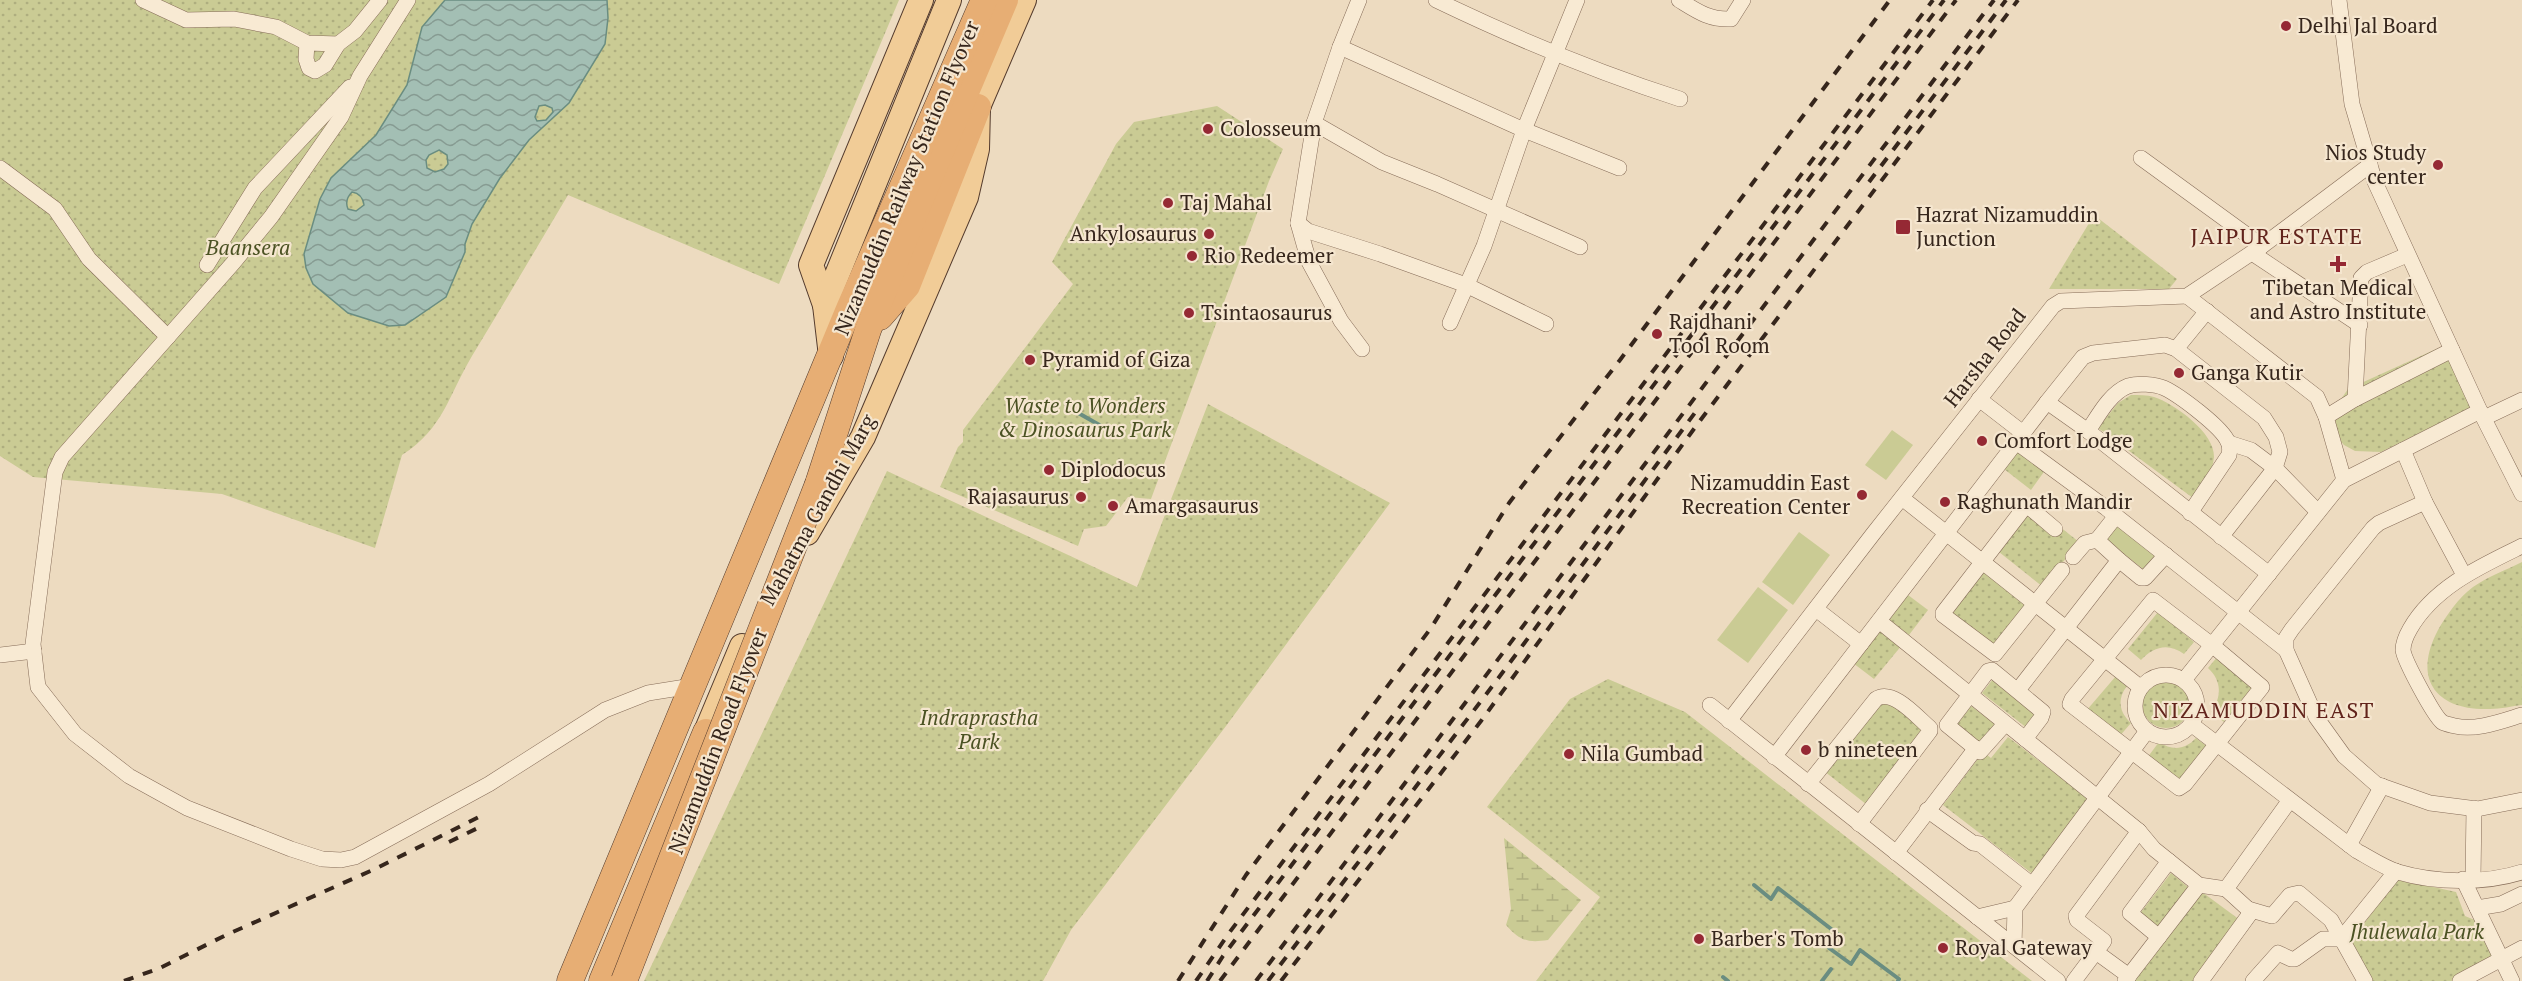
<svg xmlns="http://www.w3.org/2000/svg" width="2522" height="981" font-family="'PT Serif',serif">
<defs>
<pattern id="wetland-marsh" width="20" height="14" patternUnits="userSpaceOnUse" patternTransform="scale(1.5)"><rect width="20" height="14" fill="#cacb94"/><path d="M1 5h8M5 5V1M11 12h8M15 12V8" fill="none" stroke="#aeae7f"/></pattern>
<pattern id="park-dots" width="8" height="8" patternUnits="userSpaceOnUse" patternTransform="scale(1.5)"><rect width="8" height="8" fill="#cacb94"/><path d="M2 2h.1M6 6h.1" fill="none" stroke="#aeae7f" stroke-width="1.8" stroke-linecap="round"/></pattern>
<pattern id="water-waves" width="16" height="10" patternUnits="userSpaceOnUse" patternTransform="scale(1.5)"><rect width="16" height="10" fill="#a3bfb4"/><path d="M0 5q4-4 8 0t8 0" fill="none" stroke="#869b92"/></pattern>
</defs>
<rect width="100%" height="100%" fill="#eddbc0"/>
<g fill="#cacb94">
<polygon points="1892,430 1913,445 1886,480 1865,465"/>
<polygon points="2118,522 2161,556 2148,573 2105,539"/>
<polygon points="1799,532 1830,555 1793,605 1762,582"/>
<polygon points="1758,587 1788,610 1748,663 1717,640"/>
</g>
<path fill="url(#wetland-marsh)" d="M1504,838L1581,900L1548,940C1528,943 1520,941 1506,925L1511,909Z"/>
<g fill="url(#park-dots)">
<path d="M0,0H899L779,284L568,195C536,249 504,303 472,356C448,396 444,428 402,455L375,548L222,494L33,477L0,456Z"/>
<polygon points="1217,106 1283,149 1269,181 1151,499 1128,497 1106,526 1084,529 1078,546 940,487 958,447 963,442 963,430 1073,284 1052,262 1116,144 1134,122"/>
<polygon points="2094,215 2177,279 2169,289 2049,289"/>
<polygon points="2445,345 2472,407 2381,452 2355,451 2344,445 2334,434 2337,405 2348,389"/>
<path d="M2131,395C2139,395 2147,395 2154,397C2175,404 2215,433 2214,457C2213,473 2202,486 2193,498L2098,428L2118,403Z"/>
<polygon points="1208,404 1390,503 1226,726 1071,930 1043,981 644,981 887,471 1137,587"/>
<polygon points="2020,449 2046,469 2031,490 2004,469"/>
<polygon points="2030,503 2079,542 2043,587 1994,548"/>
<path d="M2522,562V705C2512,706 2501,709 2490,709C2436,711 2412,679 2438,630C2446,616 2459,597 2473,587C2487,577 2506,570 2522,562Z"/>
<polygon points="1981,568 2030,607 1995,652 1946,613"/>
<polygon points="1908,595 1928,610 1909,635 1889,620"/>
<path d="M2158,612L2194,642L2184,654C2168,642 2153,647 2141,660L2128,649Z"/>
<polygon points="1881,628 1902,645 1874,679 1853,663"/>
<path d="M2218,656L2254,685L2224,722L2211,712C2222,697 2222,681 2208,668Z"/>
<path d="M2116,676L2127,686C2117,699 2119,712 2131,723L2118,738L2086,711Z"/>
<polygon points="1608,679 1685,712 2032,981 1536,981 1600,897 1487,807 1570,699"/>
<polygon points="1993,679 2038,714 2027,728 1982,693"/>
<circle cx="2166" cy="704" r="24"/>
<polygon points="1889,700 1928,724 1871,808 1824,771 1878,704"/>
<polygon points="1971,706 1998,726 1982,747 1956,726"/>
<polygon points="2008,737 2090,800 2034,875 1943,805 1983,752 1991,758"/>
<path d="M2196,738L2208,747L2180,784L2147,758L2159,742C2172,751 2185,750 2196,738Z"/>
<polygon points="2171,873 2189,888 2157,931 2138,916"/>
<polygon points="2397,879 2456,892 2465,916 2482,923 2496,954 2457,981 2371,981 2342,934 2366,921"/>
<polygon points="2202,892 2240,920 2193,981 2134,981"/>
</g>
<path fill="url(#water-waves)" stroke="#6a8d81" stroke-width="1.5" fill-rule="evenodd" d="M445,0H607L608,18L605,44L569,103L529,140L500,178L472,224L465,244V252L446,297L405,325L389,326L348,313L313,284L306,268L304,254L320,199L331,178L376,135L407,85L422,27ZM545,105L552,108L553,112L546,120L537,121L535,117L539,106ZM439,150L447,155L448,164L444,169L435,172L427,168L426,160L429,155ZM352,192C359,193 363,198 364,205L356,211L348,209C345,202 347,197 352,192Z"/>
<g fill="none" stroke-linecap="round" stroke-linejoin="round">
<g stroke="#6a8d81" stroke-width="4">
<polyline points="1073,410 1110,431"/>
<polyline points="1754,885 1771,899 1778,888 1839,935 1829,948 1851,964 1860,950 1899,979 1898,981"/>
<polyline points="1723,977 1728,981"/>
<polyline points="1822,981 1831,969"/>
</g>
<defs>
<g id="minor">
<polyline points="143,0 186,20 234,19 276,27 307,43 338,44 355,31 380,0"/>
<polyline points="408,0 360,76 341,117 271,217 234,262 62,457 55,472 33,644 38,687 75,734 129,776 187,808 291,849 322,859 341,860 355,857 489,784 605,710 648,693 692,686"/>
<polyline points="1359,0 1340,47 1314,123 1298,223 1309,262 1341,321 1362,349"/>
<path d="M1436,0C1515,38 1596,72 1680,99"/>
<path d="M1679,0C1697,11 1709,20 1731,19L1743,0"/>
<polyline points="2339,0 2352,104 2375,182 2480,411 2522,494"/>
<polyline points="307,43 306,59 309,68 315,71 325,65 338,44"/>
<polyline points="1340,47 1524,130 1619,168"/>
<polyline points="1314,123 1382,162 1437,184 1580,247"/>
<polyline points="2141,158 2262,246"/>
<polyline points="0,168 55,209 89,259 168,337"/>
<polyline points="1298,223 1308,231 1380,254 1466,285 1546,324"/>
<polyline points="2252,253 2360,325"/>
<polyline points="207,265 255,188 350,87"/>
<polyline points="2187,296 2317,397 2326,417 2344,480"/>
<polyline points="1450,323 1484,246 1524,130 1577,0"/>
<polyline points="2176,349 2207,311"/>
<polyline points="1979,399 2023,433"/>
<polyline points="2355,399 2361,278 2367,272 2407,255"/>
<polyline points="2047,402 2083,357 2093,353 2165,345 2176,349 2264,418 2276,437 2280,452 2275,468 2221,537"/>
<polyline points="2326,417 2355,399 2452,350"/>
<polyline points="2484,418 2522,400"/>
<path d="M2088,431C2098,416 2110,393 2128,386C2138,383 2155,384 2164,388C2179,395 2222,427 2228,442C2230,446 2230,450 2229,455L2190,513"/>
<polyline points="2016,442 2106,508 2286,650"/>
<polyline points="2229,443 2251,450 2275,468 2318,512"/>
<polyline points="2403,450 2425,502"/>
<polyline points="1902,498 2140,687"/>
<polyline points="2055,529 2029,507 2024,508 1943,613 1943,615 1995,654 2062,570"/>
<path d="M2522,546C2481,566 2434,587 2410,629C2406,636 2403,642 2403,650C2404,660 2434,716 2442,722C2445,724 2451,725 2455,726C2476,731 2502,721 2522,715"/>
<polyline points="2073,557 2085,543 2097,540"/>
<polyline points="2119,560 2141,578 2145,578 2166,555"/>
<polyline points="2464,575 2425,502 2379,523 2373,528 2292,629 2286,638 2286,650 2316,717 2344,756 2376,784 2430,803 2477,809 2522,800"/>
<polygon points="2153,600 2212,645 2262,687 2185,784 2179,788 2070,704 2072,699"/>
<polyline points="1816,609 1861,644"/>
<polyline points="1879,621 2139,831 2154,849 2199,885 2226,889 2290,800"/>
<polyline points="0,655 34,651"/>
<circle cx="2166" cy="706" r="31"/>
<polyline points="2184,680 2344,480 2480,411"/>
<polyline points="2018,690 2119,560 2097,540 2116,516"/>
<polyline points="1710,705 2058,981"/>
<polyline points="1729,721 1873,534 2053,306 2061,301 2187,296 2262,246 2370,165"/>
<polyline points="2005,724 1980,752 1947,725 1988,671 1992,670 2043,712 2041,718 2025,739"/>
<path d="M2191,724L2357,851C2370,858 2383,867 2398,872C2435,883 2485,884 2522,872"/>
<polyline points="1774,757 2047,402 2088,431 2269,574"/>
<path d="M1808,784L1876,699C1893,688 1917,717 1930,728V731L1859,824"/>
<polyline points="1927,810 1973,843 1980,844 2031,884"/>
<polyline points="2349,845 2382,786"/>
<polyline points="1896,853 1976,748"/>
<polyline points="2463,879 2512,981"/>
<polyline points="2473,879 2474,808"/>
<polyline points="2477,908 2501,904 2522,894"/>
<polyline points="2248,909 2272,916 2290,895 2299,893 2331,920 2365,981"/>
<polyline points="1977,917 2015,908"/>
<polyline points="2159,937 2130,913 2169,861"/>
<polyline points="2014,946 2015,908 2147,731"/>
<polyline points="2096,952 2129,976"/>
<polyline points="2074,981 2104,941 2077,920 2076,916 2139,831"/>
<polyline points="2125,981 2199,885"/>
<polyline points="2201,981 2249,915 2248,909 2226,889"/>
<polyline points="2253,981 2278,953 2291,959 2295,959 2323,939 2341,939 2396,871"/>
<polyline points="2460,981 2522,948"/>
</g>
<g id="primary">
<polyline points="825,305 811,265 921,0"/>
<polyline points="831,356 825,305 828,297 949,0"/>
<polyline points="807,533 863,437 966,197 977,149 978,107 1024,0"/>
<polyline points="706,732 742,646"/>
</g>
<g id="trunk">
<polyline points="880,317 907,286 978,107"/>
<polyline points="818,484 868,330 919,203 1005,0"/>
<polyline points="570,981 849,309 984,0"/>
<polyline points="602,981 706,732"/>
</g>
</defs>
<use href="#minor" stroke="#866c58" stroke-width="16"/>
<use href="#primary" stroke="#543b2d" stroke-width="26"/>
<use href="#trunk" stroke="#543b2d" stroke-width="27"/>
<use href="#minor" stroke="#f8ead3" stroke-width="15"/>
<use href="#primary" stroke="#f1cc97" stroke-width="24"/>
<use href="#trunk" stroke="#e7ae74" stroke-width="26"/>
<g stroke="#36261c" stroke-width="4" stroke-dasharray="10 10" stroke-linecap="butt">
<polyline points="1869,182 2006,0"/>
<polyline points="449,842 484,825"/>
<polyline points="124,981 160,968 226,935 375,869 479,817"/>
<polyline points="1178,981 1246,875 1431,628 1509,503 1620,360 1890,0"/>
<polyline points="1196,981 1229,933 1933,0"/>
<polyline points="1207,981 1223,956 1944,0"/>
<polyline points="1220,981 1956,0"/>
<polyline points="1256,981 1994,0"/>
<polyline points="1268,981 1497,680 1697,410"/>
<polyline points="1281,981 1481,721 1699,422 2018,0"/>
</g>
<defs>
<polyline id="trunk-bridge" points="624,981 818,484"/>
</defs>
<use href="#trunk-bridge" stroke="#543b2d" stroke-width="27" stroke-linecap="butt"/>
<use href="#trunk-bridge" stroke="#e7ae74" stroke-width="26"/>
</g>
<g fill="#952934" stroke="#f5e6cf" stroke-width="2">
<circle cx="2286" cy="26" r="6"/>
<circle cx="1208" cy="129" r="6"/>
<circle cx="2438" cy="165" r="6"/>
<circle cx="1168" cy="203" r="6"/>
<rect x="1895" y="219" width="16" height="16" rx="3"/>
<circle cx="1209" cy="234" r="6"/>
<circle cx="1192" cy="256" r="6"/>
<path d="M2335 255h6v6h6v6h-6v6h-6v-6h-6v-6h6z"/>
<circle cx="1189" cy="313" r="6"/>
<circle cx="1657" cy="334" r="6"/>
<circle cx="1030" cy="360" r="6"/>
<circle cx="2179" cy="373" r="6"/>
<circle cx="1982" cy="441" r="6"/>
<circle cx="1049" cy="470" r="6"/>
<circle cx="1862" cy="495" r="6"/>
<circle cx="1081" cy="497" r="6"/>
<circle cx="1945" cy="502" r="6"/>
<circle cx="1113" cy="506" r="6"/>
<circle cx="1806" cy="750" r="6"/>
<circle cx="1569" cy="754" r="6"/>
<circle cx="1699" cy="939" r="6"/>
<circle cx="1943" cy="948" r="6"/>
</g>
<g text-anchor="middle" stroke-width="4.5" stroke-linejoin="round" paint-order="stroke">
<g font-size="21" fill="#36261c" stroke="#f5e6cf" text-anchor="start">
<text x="2298" y="33">Delhi Jal Board</text>
<text x="1220" y="136">Colosseum</text>
<text x="2426" y="160" text-anchor="end">Nios Study<tspan x="2426" dy="24">center</tspan></text>
<text x="1180" y="210">Taj Mahal</text>
<text x="1916" y="222">Hazrat Nizamuddin<tspan x="1916" dy="24">Junction</tspan></text>
<text x="1197" y="241" text-anchor="end">Ankylosaurus</text>
<text x="1204" y="263">Rio Redeemer</text>
<text x="2338" y="295" text-anchor="middle">Tibetan Medical<tspan x="2338" dy="24">and Astro Institute</tspan></text>
<text x="1201" y="320">Tsintaosaurus</text>
<text x="1669" y="329">Rajdhani<tspan x="1669" dy="24">Tool Room</tspan></text>
<text x="1042" y="367">Pyramid of Giza</text>
<text x="2191" y="380">Ganga Kutir</text>
<text x="1994" y="448">Comfort Lodge</text>
<text x="1061" y="477">Diplodocus</text>
<text x="1850" y="490" text-anchor="end">Nizamuddin East<tspan x="1850" dy="24">Recreation Center</tspan></text>
<text x="1069" y="504" text-anchor="end">Rajasaurus</text>
<text x="1957" y="509">Raghunath Mandir</text>
<text x="1125" y="513">Amargasaurus</text>
<text x="1818" y="757">b nineteen</text>
<text x="1581" y="761">Nila Gumbad</text>
<text x="1711" y="946">Barber's Tomb</text>
<text x="1955" y="955">Royal Gateway</text>
</g>
<g font-size="21" fill="#36261c" stroke="#f5e6cf">
<text transform="translate(907 178) rotate(-67)" y="7">Nizamuddin Railway Station Flyover</text>
<text transform="translate(1985 358) rotate(-52)" y="7">Harsha Road</text>
<text transform="translate(818 510) rotate(-61)" y="7">Mahatma Gandhi Marg</text>
<text transform="translate(718 741) rotate(-69)" y="7">Nizamuddin Road Flyover</text>
</g>
<g font-size="21" font-style="italic" fill="#4b5223" stroke="#f5e6cf">
<text x="248" y="255">Baansera</text>
<text x="1085" y="413">Waste to Wonders<tspan x="1085" dy="24">&amp; Dinosaurus Park</tspan></text>
<text x="979" y="725">Indraprastha<tspan x="979" dy="24">Park</tspan></text>
<text x="2417" y="939">Jhulewala Park</text>
</g>
<g font-size="22" letter-spacing="1.5" fill="#62241c" stroke="#f5e6cf">
<text x="2277" y="244">JAIPUR ESTATE</text>
<text x="2264" y="718">NIZAMUDDIN EAST</text>
</g>
</g>
</svg>
